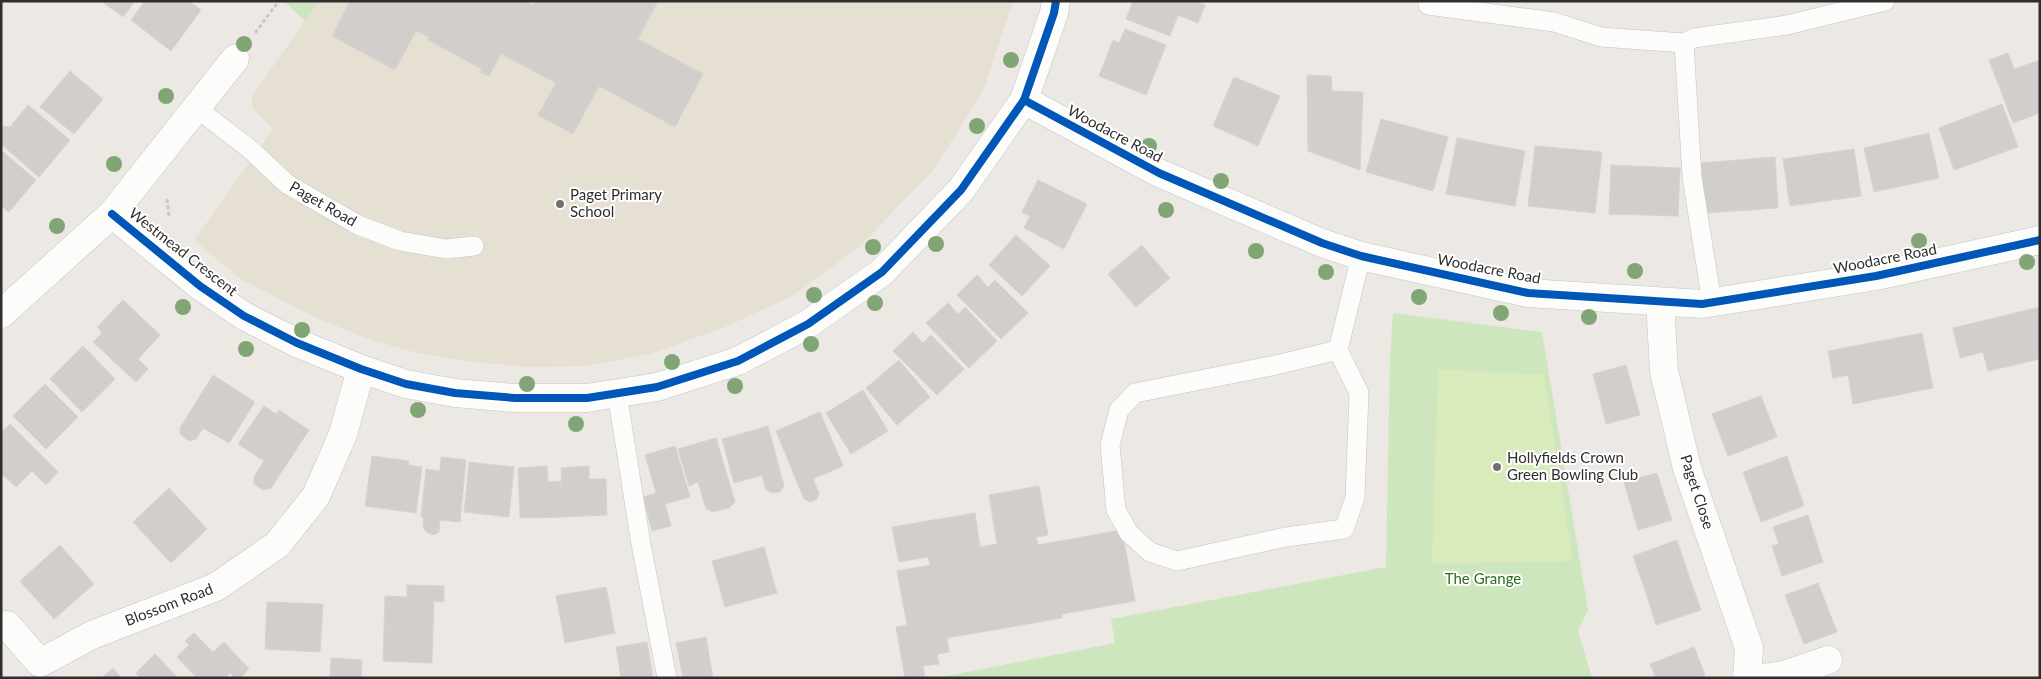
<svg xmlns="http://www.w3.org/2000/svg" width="2041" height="679" font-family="Lato,sans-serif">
<rect width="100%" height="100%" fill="#ece8e4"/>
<polygon fill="#e6e0d3" points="319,1 1013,1 984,89 934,169 859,247 792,296 723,328 650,354 586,366 524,367 466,361 417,353 365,338 317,318 242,280 207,251 195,239 273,129 253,109 252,96"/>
<g fill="#cee6be">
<polygon points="284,1 319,1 305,21"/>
<polygon points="1393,313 1542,332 1588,610 1578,631 1592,678 937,678 1115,643 1111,619 1386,567 1390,358"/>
</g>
<polygon fill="#d9eabb" points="1438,370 1544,374 1573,561 1432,564"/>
<g fill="#d1cecb" stroke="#d7d4d0">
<polygon points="101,1 135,1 123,17"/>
<polygon points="145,1 189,1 201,10 171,51 131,20"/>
<polygon points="350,1 524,1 533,6 535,1 658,1 638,39 703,74 675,127 599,86 573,134 538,115 556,83 501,54 489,76 480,72 482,69 428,40 429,37 416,31 395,70 332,36"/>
<polygon points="1133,1 1195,1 1205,5 1198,23 1178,15 1170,36 1126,19"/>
<polygon points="1125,29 1166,45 1146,95 1099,76 1113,40 1119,43"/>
<polygon points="2008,53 2014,69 2040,60 2040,113 2013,123 1989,60"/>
<polygon points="70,71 103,99 74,134 40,107"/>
<polygon points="1307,75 1331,76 1332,91 1363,92 1360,170 1308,151"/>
<polygon points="1234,77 1280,96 1258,146 1213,126"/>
<polygon points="2002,104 2018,147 1954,170 1939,128"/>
<polygon points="28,105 70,140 39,177 1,144 1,126 10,127"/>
<polygon points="1381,119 1448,137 1433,191 1366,172"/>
<polygon points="1929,133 1939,178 1874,192 1864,148"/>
<polygon points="1457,138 1525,151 1515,206 1446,194"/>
<polygon points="1535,146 1602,152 1595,213 1528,206"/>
<polygon points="1854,149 1861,196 1790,206 1783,159"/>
<polygon points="2,151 36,180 9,212 1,206"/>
<polygon points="1775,157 1778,208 1705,213 1701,163"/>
<polygon points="1611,165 1680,168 1678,216 1609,214"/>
<polygon points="1038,180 1087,204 1064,249 1024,228 1030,216 1022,212"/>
<polygon points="1016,235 1050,266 1022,296 989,265"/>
<polygon points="1142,245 1170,278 1136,307 1108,274"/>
<polygon points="977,275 988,287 995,280 1028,313 1001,339 957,295"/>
<polygon points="123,300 160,335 138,359 148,369 136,382 93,342 102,333 97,327"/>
<polygon points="948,303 958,314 965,307 997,341 969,368 926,323"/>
<polygon points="2040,307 2040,359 1988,371 1983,352 1960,358 1953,328"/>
<polygon points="913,332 923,343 931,335 964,369 937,395 893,351"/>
<polygon points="1922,333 1933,388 1853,404 1848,375 1833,378 1828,351"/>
<polygon points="83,346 115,379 82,412 50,379"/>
<polygon points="899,360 930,397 897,425 866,388"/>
<polygon points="1626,365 1640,415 1606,424 1593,374"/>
<polygon points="213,375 255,402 229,443 203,428 196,439 189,441 180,434 180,428"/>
<polygon points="45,384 78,417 46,449 13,416"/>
<polygon points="863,390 888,431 851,454 826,413"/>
<polygon points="1761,396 1777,437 1728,456 1712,414"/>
<polygon points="264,406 276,414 279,410 309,430 271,488 263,490 254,484 254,477 264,461 238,444"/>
<polygon points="820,412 843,466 813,479 819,493 817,499 811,502 804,499 776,431"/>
<polygon points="10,424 58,472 46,485 32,471 16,487 1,473 1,433"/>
<polygon points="768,426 784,486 780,492 773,493 766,490 762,475 734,483 722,439"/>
<polygon points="716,438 735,502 729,508 713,512 706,509 698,482 689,486 678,449"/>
<polygon points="675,446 690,497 665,504 671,526 652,531 643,497 656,493 645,455"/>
<polygon points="372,456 409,461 408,465 422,467 416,513 365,506"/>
<polygon points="1787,456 1804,506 1761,522 1743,472"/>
<polygon points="441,457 466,460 460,522 440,520 439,532 434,535 428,533 423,528 424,518 421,517 426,469 440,471"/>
<polygon points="469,462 514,467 509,517 464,512"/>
<polygon points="547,466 548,482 562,481 563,517 520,518 518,468"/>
<polygon points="589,466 589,479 606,479 607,515 563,517 561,468"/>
<polygon points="1657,473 1672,520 1638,530 1624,482"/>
<polygon points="1039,486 1048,535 1036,537 1038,545 1122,530 1135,601 1062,614 1062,618 947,638 949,652 937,654 939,664 923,666 925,678 905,678 896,627 907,625 897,571 930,565 928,557 899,562 892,527 975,513 980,547 997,544 989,495"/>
<polygon points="169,488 207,529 171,563 133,522"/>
<polygon points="1808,515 1823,562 1782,576 1772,546 1779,544 1773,527"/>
<polygon points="1677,540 1689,576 1645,590 1633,556"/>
<polygon points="60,545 94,584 54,619 20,581"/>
<polygon points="764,547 777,593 725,607 712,561"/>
<polygon points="1689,576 1701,610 1656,625 1645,590"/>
<polygon points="1818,583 1837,632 1804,644 1785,595"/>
<polygon points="407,585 444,586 444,602 434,601 433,630 384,628 385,596 407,597"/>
<polygon points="606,587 615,633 565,643 556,596"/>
<polygon points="267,602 323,604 320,652 265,649"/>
<polygon points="384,628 433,630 432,663 383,661"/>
<polygon points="194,633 213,652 224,642 249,669 240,678 235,678 230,673 225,678 197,678 177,657 189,645 185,641"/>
<polygon points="706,637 713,678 683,678 676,643"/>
<polygon points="647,642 653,678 621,678 616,647"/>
<polygon points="1694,647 1705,675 1697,678 1656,678 1650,664"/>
<polygon points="155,654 178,678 141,678 136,673"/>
<polygon points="331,658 362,660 361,678 330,678"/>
<polygon points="113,668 121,678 102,678"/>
</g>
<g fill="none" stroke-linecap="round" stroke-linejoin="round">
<defs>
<g id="service">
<polyline points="1428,5 1554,22 1601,37 1684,43 1694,38 1787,25 1885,1"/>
<polyline points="1684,43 1692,177 1712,303"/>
<polyline points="195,107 251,150 287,184 358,225 400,241 446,249 474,246"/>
<polyline points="1338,350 1276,365 1135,393 1119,410 1110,445 1116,510 1129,533 1150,552 1177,561 1286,537 1344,529 1355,498 1359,393 1338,350 1361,256"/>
<polyline points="617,393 641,544 667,678"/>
</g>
<g id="minor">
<polyline points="1024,100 1159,173 1322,243 1361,256 1528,293 1702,304 1876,276 2040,240"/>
<polyline points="112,214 200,286 244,316 297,343 361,369 406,384 455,393 515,398 587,398 657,387 738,361 808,324 882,272 961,190 1024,100 1054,13 1056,1"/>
<polyline points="1660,302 1664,371 1687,468 1749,648 1747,678"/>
<polyline points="1,314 112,214 235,59"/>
<polyline points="7,625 40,663 92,635 216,587 277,545 316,496 343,434 361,369"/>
<polyline points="1762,678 1784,675 1828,660"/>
</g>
</defs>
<use href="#service" stroke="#c5c4c5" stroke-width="20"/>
<use href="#minor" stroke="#c5c4c5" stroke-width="29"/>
<g stroke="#c9c9c8" stroke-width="3" stroke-dasharray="4 2.5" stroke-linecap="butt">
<polyline points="255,33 279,1"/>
<polyline points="167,199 169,217"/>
</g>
<use href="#service" stroke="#fcfcfb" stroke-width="19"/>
<use href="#minor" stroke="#fcfcfb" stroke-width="28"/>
<defs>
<g id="cycleway">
<polyline points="1024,100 1159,173 1322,243 1361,256 1528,293 1702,304 1876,276 2040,240"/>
<polyline points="112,214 200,286 244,316 297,343 361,369 406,384 455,393 515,398 587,398 657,387 738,361 808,324 882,272 961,190 1024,100 1054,13 1056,1"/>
</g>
</defs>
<use href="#cycleway" stroke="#fff" stroke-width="11"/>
<use href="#cycleway" stroke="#0057b8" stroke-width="8"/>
</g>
<g fill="#82a575">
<circle cx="244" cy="44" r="8"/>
<circle cx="1011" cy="60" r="8"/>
<circle cx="166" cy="96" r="8"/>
<circle cx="977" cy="126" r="8"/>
<circle cx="1149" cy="146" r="8"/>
<circle cx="114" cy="164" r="8"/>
<circle cx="1221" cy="181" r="8"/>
<circle cx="1166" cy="210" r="8"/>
<circle cx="57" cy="226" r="8"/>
<circle cx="1919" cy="241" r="8"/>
<circle cx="936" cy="244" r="8"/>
<circle cx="873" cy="247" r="8"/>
<circle cx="1256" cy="251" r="8"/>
<circle cx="2027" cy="262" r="8"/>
<circle cx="1635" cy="271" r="8"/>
<circle cx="1326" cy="272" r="8"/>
<circle cx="814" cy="295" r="8"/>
<circle cx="1419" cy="297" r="8"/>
<circle cx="875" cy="303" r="8"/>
<circle cx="183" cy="307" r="8"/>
<circle cx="1501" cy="313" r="8"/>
<circle cx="1589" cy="317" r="8"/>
<circle cx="302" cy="330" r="8"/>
<circle cx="811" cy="344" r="8"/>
<circle cx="246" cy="349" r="8"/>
<circle cx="672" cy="362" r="8"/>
<circle cx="527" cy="384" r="8"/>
<circle cx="735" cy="386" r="8"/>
<circle cx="418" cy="410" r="8"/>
<circle cx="576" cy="424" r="8"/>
</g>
<g fill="#706f6e" stroke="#fff" stroke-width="2">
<circle cx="560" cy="204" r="5"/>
<circle cx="1497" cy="467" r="5"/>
</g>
<g text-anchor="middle" stroke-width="4" stroke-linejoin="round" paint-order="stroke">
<g font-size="15" fill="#2e2e2e" stroke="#fff">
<text transform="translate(1115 134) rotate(28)" y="5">Woodacre Road</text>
<text transform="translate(323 204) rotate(30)" y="5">Paget Road</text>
<text transform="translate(183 252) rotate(38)" y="5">Westmead Crescent</text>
<text transform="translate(1885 259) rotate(-11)" y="5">Woodacre Road</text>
<text transform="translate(1489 269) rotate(11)" y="5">Woodacre Road</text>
<text transform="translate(1697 492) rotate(72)" y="5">Paget Close</text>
<text transform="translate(169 605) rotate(-21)" y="5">Blossom Road</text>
</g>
<g font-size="15" fill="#2e2e2e" stroke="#fff" text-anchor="start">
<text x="570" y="200">Paget Primary<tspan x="570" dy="17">School</tspan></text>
<text x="1507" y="463">Hollyfields Crown<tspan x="1507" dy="17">Green Bowling Club</tspan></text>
</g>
<g font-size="15" fill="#2c6e1b" stroke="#fff">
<text x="1483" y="584">The Grange</text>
</g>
</g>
<rect width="2041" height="679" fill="none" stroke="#2e2e2e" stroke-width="5"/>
</svg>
